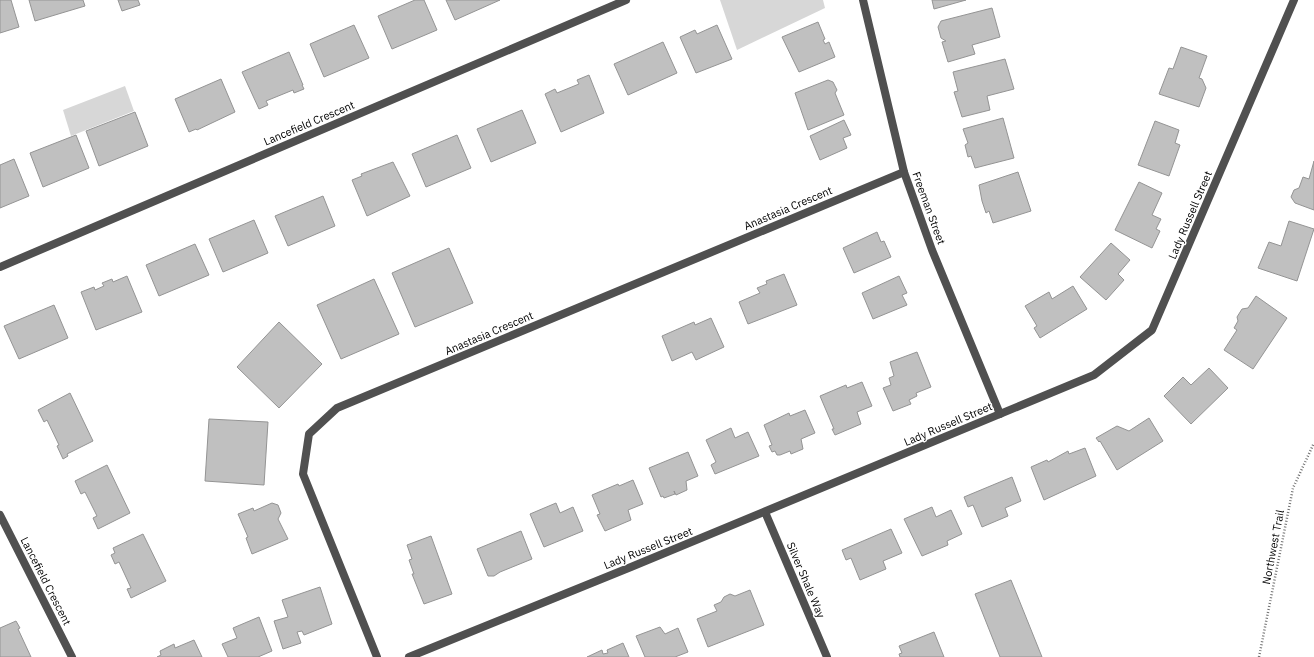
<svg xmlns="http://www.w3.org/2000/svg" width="1314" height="657" font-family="'IBM Plex Sans',sans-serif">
<rect width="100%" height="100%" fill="#fff"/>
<g fill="#d7d7d7">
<polygon points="720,0 823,0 825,8 737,50"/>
<polygon points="125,86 134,111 71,136 63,110"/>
</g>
<g fill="#c0c0c0" stroke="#949494">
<polygon points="0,0 11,0 19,27 0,33"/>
<polygon points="29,0 83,0 85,6 35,21"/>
<polygon points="118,0 138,0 140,5 122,11"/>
<polygon points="415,0 424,0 437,30 392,49 378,16"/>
<polygon points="446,0 500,0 455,20"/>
<polygon points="932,0 966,0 934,9"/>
<polygon points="992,8 1000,37 972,45 975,54 948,62 942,42 946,41 941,38 938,27 941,21"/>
<polygon points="818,22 825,39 823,40 825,44 829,42 835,57 799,72 782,37"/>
<polygon points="354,25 369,58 324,77 310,44"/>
<polygon points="717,25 732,59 696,73 680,37 695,30 697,34"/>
<polygon points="663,42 677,73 628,95 614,64"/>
<polygon points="1181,47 1207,56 1199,78 1202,79 1206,88 1199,107 1159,94 1169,68 1173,69"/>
<polygon points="289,52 303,85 302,85 304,89 294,93 293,90 266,101 268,105 259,109 242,72"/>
<polygon points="1005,59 1014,89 987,96 990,110 962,117 954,92 958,91 953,72"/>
<polygon points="589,75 604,113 561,132 545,94 555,89 557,93 579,84 577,80"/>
<polygon points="221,79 235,112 197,130 196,129 189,132 175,99"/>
<polygon points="828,80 833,82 837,90 835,93 844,115 808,130 795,93"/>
<polygon points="522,110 536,143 491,162 477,129"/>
<polygon points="135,112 148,146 99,166 86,131"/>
<polygon points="1003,118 1014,158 975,168 971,156 968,157 965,145 968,143 963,129"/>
<polygon points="844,120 851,135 843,138 847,148 820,160 810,136"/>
<polygon points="1155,121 1179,130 1175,143 1180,145 1169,176 1138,165"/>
<polygon points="76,135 89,168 43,187 30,153"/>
<polygon points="457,135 471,168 426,187 412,154"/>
<polygon points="14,159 29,196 0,208 0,165"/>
<polygon points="1314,161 1314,210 1295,203 1291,197 1294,190 1299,188 1303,177 1309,179"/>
<polygon points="393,162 410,196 367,216 352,180 362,176 361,174"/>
<polygon points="1018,172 1031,211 993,223 989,211 986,213 982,201 979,185"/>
<polygon points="1139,182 1162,193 1152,215 1161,219 1156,229 1160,231 1152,248 1115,230"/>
<polygon points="323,196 335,226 288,246 275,216"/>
<polygon points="254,220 268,253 223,272 209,239"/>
<polygon points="1289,221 1314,229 1297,281 1258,268 1269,242 1281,246"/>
<polygon points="877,232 881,242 884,241 891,257 854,273 843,248"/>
<polygon points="1111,243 1130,260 1118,274 1124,280 1106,300 1080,277"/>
<polygon points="195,244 209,275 159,296 146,265"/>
<polygon points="449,248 473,303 415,327 392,273"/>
<polygon points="784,274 797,305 748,324 739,302 760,293 757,288 767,284 766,281"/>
<polygon points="127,276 142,312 96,330 81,292 94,287 95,290 104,286 102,283 112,279 113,282"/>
<polygon points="899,276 907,293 902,295 907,305 873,319 862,293"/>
<polygon points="374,279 399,334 341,359 317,305"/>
<polygon points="1073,286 1087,309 1040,338 1034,328 1037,326 1025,306 1049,292 1052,299"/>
<polygon points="1256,296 1287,318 1253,369 1224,350 1237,330 1234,328 1238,321 1237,317 1242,309 1248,308"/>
<polygon points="54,305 68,338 19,359 4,326"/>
<polygon points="711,318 724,347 696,360 692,352 672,361 662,336 694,322 695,325"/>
<polygon points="279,322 322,364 279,408 237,367"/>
<polygon points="917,352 931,387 916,393 917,396 909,400 911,404 893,411 883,388 891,385 889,378 894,376 890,362"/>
<polygon points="1209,368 1228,388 1191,424 1164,396 1183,377 1191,385"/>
<polygon points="862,382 872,406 857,412 861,424 835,435 832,429 834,429 820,396 846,385 847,388"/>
<polygon points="70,393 93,441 67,454 68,456 63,459 57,446 59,445 47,420 44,422 38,410"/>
<polygon points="805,410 815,433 801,439 803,449 791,454 790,451 780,455 777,455 775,451 772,452 769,446 772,445 764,425 789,413 790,416"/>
<polygon points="1149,418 1163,441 1117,470 1100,441 1099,442 1096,438 1117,426 1129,431"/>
<polygon points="209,419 268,422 264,485 205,481"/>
<polygon points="731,428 735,438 748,432 759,456 715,474 711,465 716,462 706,440"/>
<polygon points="1085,448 1096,476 1044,500 1031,467 1047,460 1048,462 1068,451 1069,454"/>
<polygon points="688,452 698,476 686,481 687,490 676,495 674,491 675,494 664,498 663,496 661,497 649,468"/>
<polygon points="107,465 130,513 98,529 93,518 97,516 85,492 81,494 75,481"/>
<polygon points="1012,477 1021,501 1005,508 1008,516 982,527 973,505 968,507 964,497"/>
<polygon points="633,480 643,504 628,510 631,520 605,531 597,515 600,514 592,495 618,484 619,486"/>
<polygon points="272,503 278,505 281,513 278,519 288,539 252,554 246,538 248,537 238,514 253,508 254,511"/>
<polygon points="556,503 560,513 573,507 583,531 544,547 530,514"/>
<polygon points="932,507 936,517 951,510 962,534 947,541 948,545 922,556 904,519"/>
<polygon points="891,529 902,553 883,561 886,569 860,580 851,558 846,560 842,550"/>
<polygon points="521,531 532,559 500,572 494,576 488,576 477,549"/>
<polygon points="143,534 166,581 131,598 127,589 131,588 119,562 115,564 111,555 115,553 113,548"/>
<polygon points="431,536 452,594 424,604 412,574 414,574 409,560 412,559 407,545"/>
<polygon points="1011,580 1042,657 1000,657 975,594"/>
<polygon points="320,587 332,624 304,635 302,631 297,632 301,643 283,649 274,621 288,617 282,600"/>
<polygon points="750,590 764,625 708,647 697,619 717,611 714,605 721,602 724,597 730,594 735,596"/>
<polygon points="259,617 272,651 258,657 228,657 222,644 237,638 233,628"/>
<polygon points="16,621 20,628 18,629 31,657 0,657 0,628"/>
<polygon points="660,627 665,634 678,628 688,652 675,657 645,657 636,636"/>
<polygon points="934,632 944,657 900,657 899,654 902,653 899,646"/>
<polygon points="194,640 202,657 157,657 161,655 160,651 174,644 175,648"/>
<polygon points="623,643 629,657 587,657 602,650 603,654 608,653 607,650"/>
</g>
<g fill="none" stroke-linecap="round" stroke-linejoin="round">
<polyline stroke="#727272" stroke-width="2.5" stroke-dasharray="1 2" stroke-linecap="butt" points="1259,657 1293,488 1314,443"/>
<g stroke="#505050" stroke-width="8">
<polyline points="863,0 904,172 932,250 1000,414"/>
<polyline points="0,267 626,0"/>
<polyline points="765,512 827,657"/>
<polyline points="0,515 72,657"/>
<polyline points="377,657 303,474 309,434 337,408 904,172"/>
<polyline points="409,657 631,567 1094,375 1152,330 1294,0"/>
</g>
</g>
<g text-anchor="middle" stroke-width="3" stroke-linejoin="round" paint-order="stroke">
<g font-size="11" fill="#000" stroke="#fff">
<text transform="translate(309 123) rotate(-23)" y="4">Lancefield Crescent</text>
<text transform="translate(788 208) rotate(-23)" y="4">Anastasia Crescent</text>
<text transform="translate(929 208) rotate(70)" y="4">Freeman Street</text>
<text transform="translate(1190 215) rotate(-67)" y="4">Lady Russell Street</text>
<text transform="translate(489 333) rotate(-23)" y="4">Anastasia Crescent</text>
<text transform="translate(948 424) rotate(-23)" y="4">Lady Russell Street</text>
<text transform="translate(1273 547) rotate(-79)" y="4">Northwest Trail</text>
<text transform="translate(648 548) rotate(-22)" y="4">Lady Russell Street</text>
<text transform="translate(806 580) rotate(67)" y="4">Silver Shale Way</text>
<text transform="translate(46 581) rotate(63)" y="4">Lancefield Crescent</text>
</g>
</g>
</svg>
